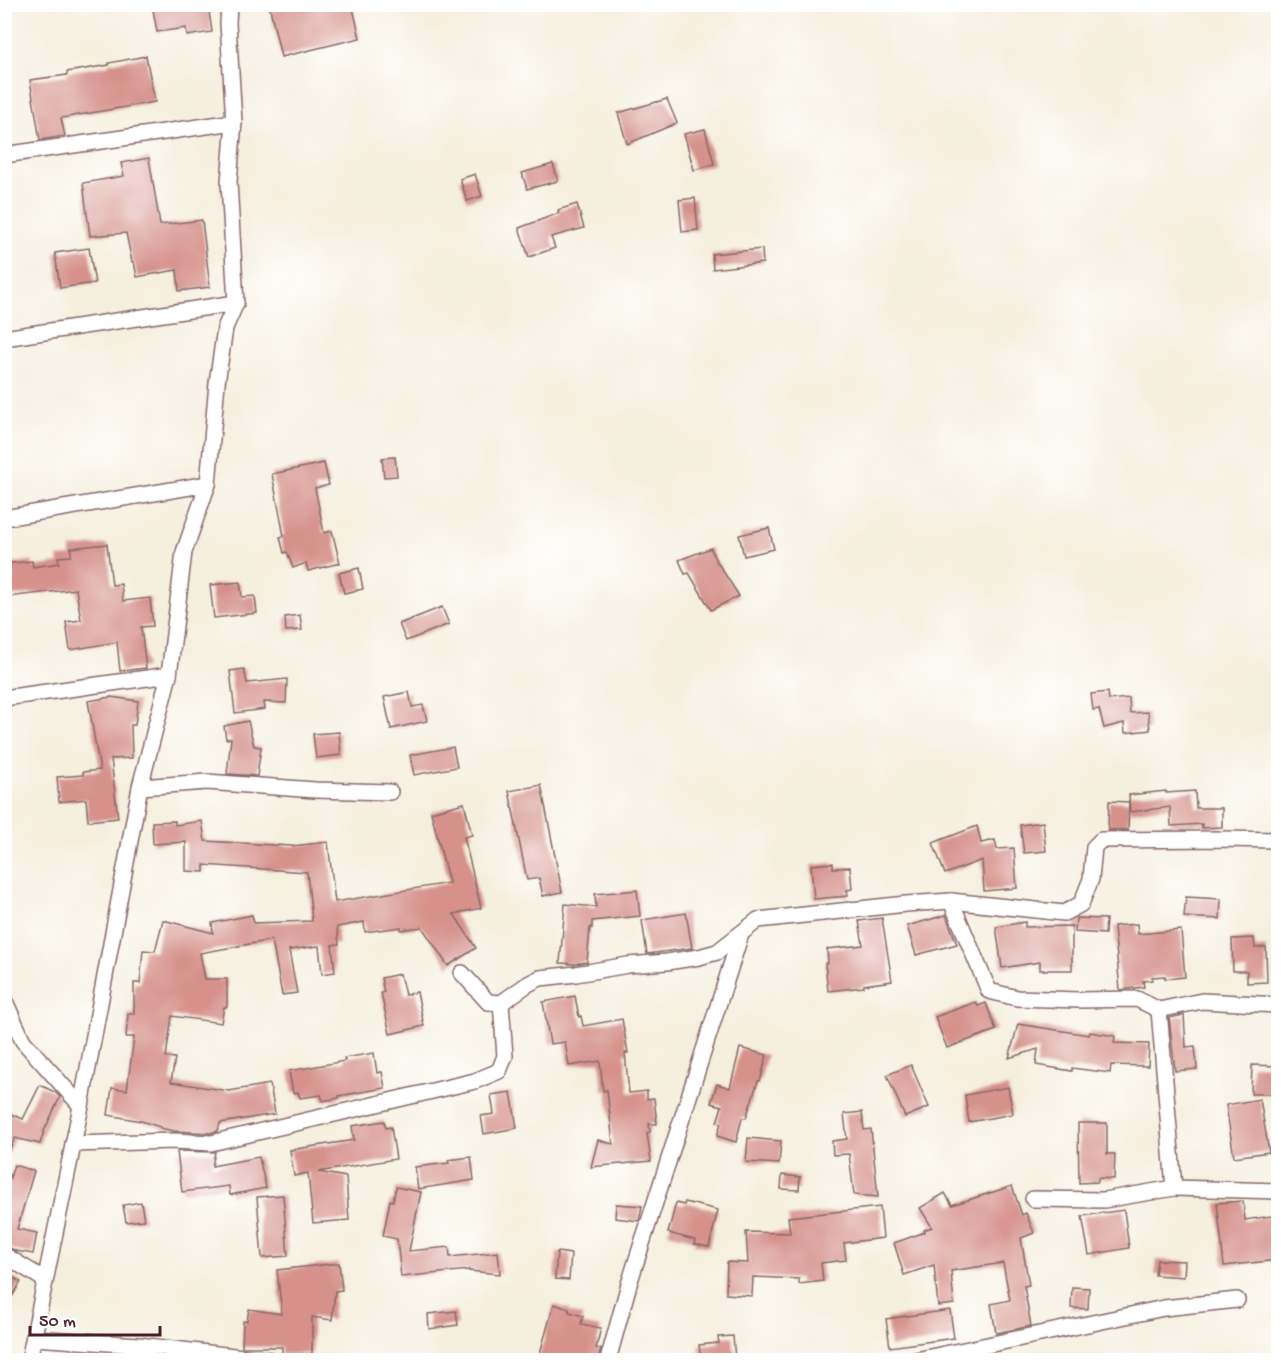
<svg xmlns="http://www.w3.org/2000/svg" width="1283" height="1365" font-family="'Gochi Hand',sans-serif">
<rect width="100%" height="100%" fill="#fff"/>
<filter id="ink" filterUnits="userSpaceOnUse"><feTurbulence type="fractalNoise" baseFrequency=".0167" numOctaves="2"/><feDisplacementMap in="SourceGraphic" scale="12" xChannelSelector="R" yChannelSelector="G"/><feConvolveMatrix kernelMatrix="1 2 1 2 8 2 1 2 1" color-interpolation-filters="sRGB"/></filter>
<filter id="wash" filterUnits="userSpaceOnUse"><feTurbulence type="fractalNoise" baseFrequency=".008" numOctaves="4" result="noise"/><feDisplacementMap in="SourceGraphic" scale="24" xChannelSelector="R" yChannelSelector="G"/><feGaussianBlur stdDeviation="1.35" result="paint"/><feColorMatrix in="noise" values="0 0 0 0 0 0 0 0 0 0 0 0 0 0 0 0 0 1.4 0 .05"/><feComposite in="paint" operator="in"/></filter>
<g filter="url(#wash)">
<rect width="100%" height="100%" fill="#f5efde"/>
<g id="blocks">
<g fill="#d5918a">
<polygon points="152,4 182,4 182,9 208,5 212,32 187,36 186,28 157,32"/>
<polygon points="269,4 352,4 360,38 281,57"/>
<polygon points="146,56 155,102 61,118 65,136 40,140 30,80 67,75 67,72 109,65 109,63"/>
<polygon points="667,99 677,123 627,144 618,113"/>
<polygon points="705,129 714,164 694,170 684,134"/>
<polygon points="149,158 160,225 202,220 210,287 179,291 177,270 137,277 134,262 132,262 126,233 90,236 83,183 124,176 121,163"/>
<polygon points="553,164 558,181 527,189 522,173"/>
<polygon points="475,174 482,196 467,201 460,179"/>
<polygon points="695,198 698,230 682,232 679,200"/>
<polygon points="577,204 584,228 551,237 555,248 529,257 519,228 559,213 558,210"/>
<polygon points="89,248 95,283 60,288 55,253"/>
<polygon points="762,249 763,263 713,269 712,254"/>
<polygon points="395,457 397,476 384,477 382,458"/>
<polygon points="324,463 329,485 315,488 324,533 332,531 340,563 308,571 306,563 293,568 287,552 284,553 280,537 284,536 272,474"/>
<polygon points="769,528 774,549 744,556 739,535"/>
<polygon points="107,544 112,585 121,584 123,601 150,598 153,626 141,627 146,668 120,671 117,642 70,650 66,622 81,620 76,589 7,597 4,564 32,561 33,567 59,563 58,557 71,556 71,548"/>
<polygon points="711,548 714,557 739,596 711,610 689,573 685,574 679,560"/>
<polygon points="359,568 363,589 344,593 339,573"/>
<polygon points="240,582 242,597 255,596 257,613 214,618 210,585"/>
<polygon points="442,607 449,624 406,641 399,624"/>
<polygon points="300,615 302,630 286,631 285,617"/>
<polygon points="244,669 247,683 287,679 286,703 264,702 265,709 235,713 230,671"/>
<polygon points="409,692 412,707 423,705 427,721 391,729 384,697"/>
<polygon points="1108,692 1109,700 1129,698 1130,713 1148,712 1150,730 1125,733 1124,723 1104,728 1099,709 1093,710 1091,694"/>
<polygon points="111,697 138,701 135,725 131,725 132,758 111,759 118,818 88,821 86,799 59,802 57,777 83,775 83,772 100,770 88,701"/>
<polygon points="248,721 254,746 261,747 257,776 227,774 231,738 226,739 224,726"/>
<polygon points="339,732 341,755 316,758 313,734"/>
<polygon points="453,747 457,767 414,775 410,755"/>
<polygon points="541,785 562,892 543,896 539,878 527,880 509,791"/>
<polygon points="1166,791 1166,793 1195,791 1196,808 1222,808 1222,827 1202,828 1202,824 1171,826 1170,807 1130,812 1129,795"/>
<polygon points="1109,801 1129,802 1128,830 1108,830"/>
<polygon points="464,803 472,835 464,837 481,908 454,914 476,948 448,966 422,927 401,930 401,927 365,932 364,922 337,927 339,944 332,945 335,972 322,974 319,946 289,950 297,993 282,995 272,940 200,953 205,979 227,979 227,1007 224,1007 221,1023 172,1016 166,1057 175,1058 171,1082 229,1091 270,1084 275,1114 220,1123 218,1131 210,1133 174,1131 160,1128 160,1127 141,1121 108,1115 112,1088 127,1090 134,1037 126,1037 128,1014 134,1014 134,983 140,983 143,950 155,951 163,920 213,933 212,923 252,915 254,923 312,921 307,872 204,865 204,872 186,871 186,842 153,844 152,822 175,821 175,825 202,821 205,841 292,846 328,842 335,902 449,883 431,812"/>
<polygon points="1043,822 1046,851 1024,853 1020,825"/>
<polygon points="977,826 981,843 995,840 997,849 1014,848 1017,888 984,891 982,860 945,874 933,843"/>
<polygon points="833,863 833,868 850,867 852,889 847,890 848,896 814,899 811,865"/>
<polygon points="637,890 640,916 592,921 592,928 590,928 587,962 575,964 560,963 565,904 596,907 595,894"/>
<polygon points="1186,897 1221,899 1220,919 1184,917"/>
<polygon points="686,913 692,948 647,954 642,920"/>
<polygon points="946,915 957,944 916,955 907,926"/>
<polygon points="882,918 892,981 864,985 864,987 828,991 825,963 828,963 827,949 863,945 859,921"/>
<polygon points="1076,918 1106,919 1105,934 1075,932"/>
<polygon points="1025,922 1025,927 1072,926 1072,970 1040,970 1040,962 1002,968 996,927"/>
<polygon points="1137,924 1138,934 1181,930 1185,977 1165,979 1165,976 1152,977 1152,980 1143,981 1144,987 1120,990 1114,926"/>
<polygon points="1254,938 1255,948 1266,947 1267,982 1247,983 1247,971 1233,971 1232,939"/>
<polygon points="400,974 405,995 417,992 424,1026 390,1034 381,993 384,992 381,978"/>
<polygon points="575,996 579,1017 581,1016 583,1026 622,1019 628,1053 625,1053 629,1093 647,1091 647,1099 654,1098 657,1124 649,1124 650,1132 647,1133 651,1161 591,1167 598,1140 613,1144 607,1090 603,1091 600,1061 569,1066 565,1042 550,1044 543,1002"/>
<polygon points="976,1002 978,1006 986,1003 996,1030 947,1048 935,1017"/>
<polygon points="1184,1015 1186,1047 1195,1046 1197,1069 1175,1071 1169,1018"/>
<polygon points="1018,1024 1089,1035 1090,1032 1115,1036 1114,1043 1149,1044 1148,1066 1111,1065 1110,1073 1072,1068 1072,1071 1036,1065 1038,1049 1009,1058"/>
<polygon points="740,1048 767,1055 760,1081 758,1081 746,1118 742,1118 736,1142 717,1136 721,1123 717,1122 722,1106 711,1103 717,1084 730,1088"/>
<polygon points="374,1053 377,1073 382,1072 385,1088 339,1096 339,1098 323,1101 321,1095 300,1098 298,1092 293,1093 289,1071 345,1061 344,1058"/>
<polygon points="911,1065 929,1107 905,1117 887,1075"/>
<polygon points="1252,1065 1278,1066 1278,1094 1251,1094"/>
<polygon points="40,1085 55,1092 60,1097 44,1131 40,1144 15,1138 4,1162 4,1111 23,1119"/>
<polygon points="1008,1087 1013,1114 969,1122 965,1095"/>
<polygon points="511,1092 517,1128 484,1134 481,1116 494,1114 491,1095"/>
<polygon points="1260,1099 1269,1152 1234,1157 1226,1105"/>
<polygon points="862,1112 864,1130 871,1129 878,1197 854,1195 849,1154 833,1155 832,1141 847,1139 844,1114"/>
<polygon points="384,1121 386,1128 391,1127 396,1159 318,1172 346,1177 349,1220 313,1223 308,1173 294,1176 290,1150 354,1140 352,1126"/>
<polygon points="1078,1123 1107,1123 1107,1154 1115,1154 1114,1179 1098,1178 1098,1182 1079,1183"/>
<polygon points="748,1138 781,1141 779,1164 746,1162"/>
<polygon points="177,1151 215,1152 212,1166 259,1157 266,1188 230,1195 229,1186 182,1192"/>
<polygon points="471,1157 474,1180 418,1189 415,1167 449,1163 448,1160"/>
<polygon points="14,1165 34,1171 17,1229 37,1233 33,1254 16,1251 4,1245 4,1196"/>
<polygon points="782,1175 800,1177 799,1190 781,1189"/>
<polygon points="1012,1186 1022,1215 1026,1213 1034,1233 1021,1238 1029,1285 1024,1286 1031,1326 996,1333 991,1304 1010,1300 1003,1263 951,1271 954,1304 938,1306 934,1265 904,1275 894,1243 925,1232 924,1230 932,1227 920,1208 945,1193 952,1205"/>
<polygon points="396,1187 421,1192 409,1251 449,1247 450,1257 498,1252 500,1274 469,1271 469,1270 401,1277 397,1239 383,1236 390,1200 393,1201"/>
<polygon points="283,1195 288,1256 262,1258 257,1197"/>
<polygon points="1243,1201 1245,1220 1278,1215 1278,1260 1224,1266 1217,1203"/>
<polygon points="141,1202 144,1220 126,1222 123,1205"/>
<polygon points="685,1202 718,1210 709,1247 694,1244 695,1240 668,1233 676,1203 684,1205"/>
<polygon points="616,1204 642,1206 639,1221 615,1218"/>
<polygon points="880,1207 883,1238 844,1243 846,1260 821,1263 823,1281 799,1284 799,1279 753,1277 752,1296 726,1294 727,1262 748,1263 746,1232 790,1233 788,1217"/>
<polygon points="1124,1210 1129,1248 1089,1255 1082,1216"/>
<polygon points="557,1252 571,1254 569,1280 555,1279"/>
<polygon points="1157,1260 1185,1261 1184,1277 1155,1275"/>
<polygon points="339,1263 342,1290 335,1291 332,1320 312,1317 312,1354 282,1354 282,1347 242,1347 243,1321 247,1321 249,1309 282,1314 277,1270"/>
<polygon points="4,1273 21,1282 4,1310"/>
<polygon points="1072,1287 1089,1288 1088,1309 1071,1308"/>
<polygon points="554,1304 569,1309 569,1312 583,1316 581,1324 601,1328 596,1348 601,1349 598,1360 538,1360"/>
<polygon points="950,1310 954,1338 890,1347 886,1319"/>
<polygon points="456,1311 458,1325 429,1329 428,1314"/>
<polygon points="733,1336 735,1359 701,1360 699,1345 719,1343 718,1337"/>
</g>
</g>
</g>
<g filter="url(#ink)">
<use href="#blocks" fill-opacity="0" stroke="#86686a" stroke-width="1.5"/>
<g fill="none" stroke-linecap="round" stroke-linejoin="round">
<defs>
<g id="street">
<polyline points="4,155 234,122"/>
<polyline points="4,338 236,303"/>
<polyline points="4,518 208,484"/>
<polyline points="4,698 169,675"/>
<polyline points="140,787 207,782 315,790 390,792"/>
<polyline points="951,901 989,991 1017,998 1079,1000 1137,999 1159,1010 1202,1001 1278,1005"/>
<polyline points="462,973 488,1002 501,1003 528,984 540,978 576,974 628,965 667,962 699,957 717,952 758,920 906,904 951,901 1064,913 1081,904 1091,879 1094,847 1101,840 1222,839 1278,840"/>
<polyline points="4,999 23,1041 81,1106"/>
<polyline points="1159,1010 1174,1188 1278,1191"/>
<polyline points="73,1144 174,1141 211,1143 475,1081 499,1071 505,1056 501,1003"/>
<polyline points="1033,1199 1104,1200 1174,1188"/>
<polyline points="4,1255 45,1280"/>
<polyline points="34,1338 139,1345 270,1360"/>
<polyline points="29,1360 81,1106 140,787 169,675 184,552 208,484 217,383 225,328 236,303 229,182 234,122 228,23 229,4"/>
<polyline points="608,1360 629,1284 741,934"/>
<polyline points="916,1360 1164,1308 1237,1300"/>
</g>
</defs>
<use href="#street" stroke="#86686a" stroke-width="18"/>
<use href="#street" stroke="#fff" stroke-width="15"/>
</g>
</g>
<rect width="1283" height="1365" fill="none" stroke="#fff" stroke-width="24"/>
<path d="M30 1326v9h130v-9" fill="none" stroke="#4a1f2b" stroke-width="3"/>
<text x="39" y="1326" font-size="18" fill="#4a1f2b" stroke="#ffffff" stroke-width="4.5" paint-order="stroke">50 m</text>
</svg>
